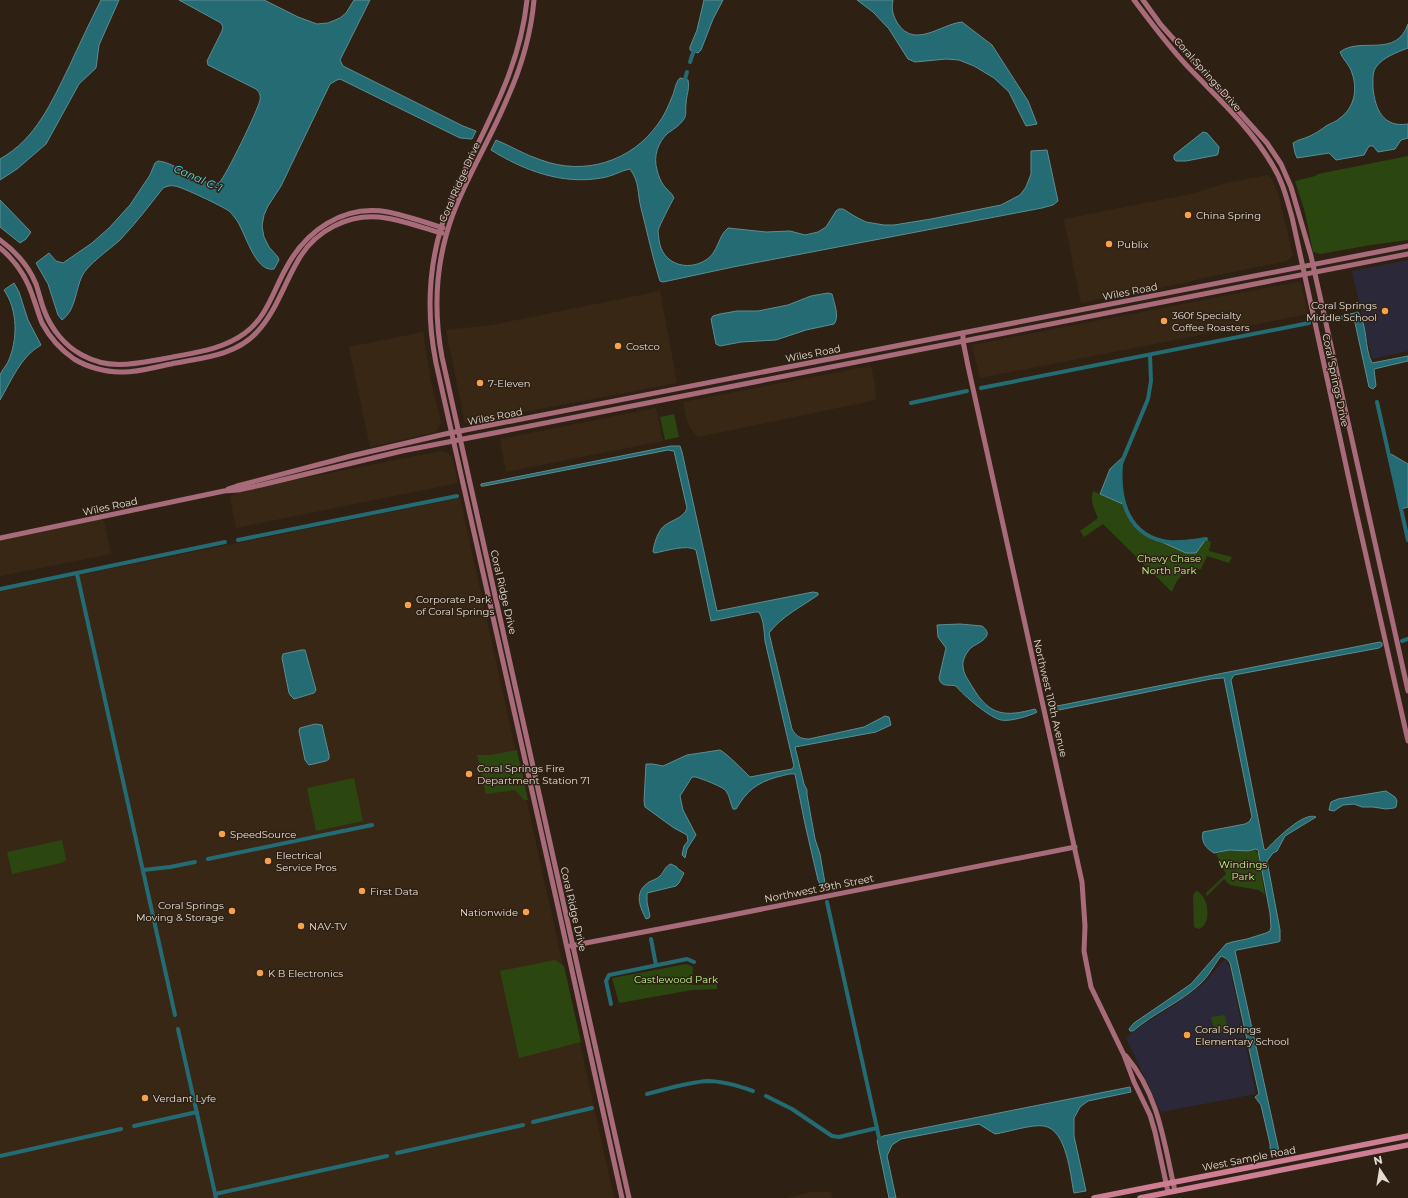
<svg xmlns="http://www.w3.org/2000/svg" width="1408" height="1198" font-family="Montserrat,sans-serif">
<rect width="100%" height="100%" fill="#2e2114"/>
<g fill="#392715">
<polygon points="1268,175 1273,181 1278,194 1293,255 1287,261 1203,278 1185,283 1139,292 1121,294 1081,303 1064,219 1191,194 1226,183"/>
<polygon points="1297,282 1301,283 1308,314 980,378 972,345"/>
<polygon points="660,291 677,383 465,423 446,330 492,325"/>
<polygon points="423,332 431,382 441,423 436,432 370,447 349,347"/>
<polygon points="870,366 872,370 875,386 876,400 698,437 691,429 686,418 683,402"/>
<polygon points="656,408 663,441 506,472 500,439"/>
<polygon points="441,451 448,453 452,457 458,483 236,528 230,497 244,490"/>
<polygon points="460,498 614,1198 0,1198 0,591"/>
<polygon points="101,519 104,521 111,554 0,576 0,540"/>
<polygon points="812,1192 831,1192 832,1198 785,1198"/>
</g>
<g fill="#2b2939">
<polygon points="1408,260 1408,351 1372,359 1352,271"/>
<polygon points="1225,959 1230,969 1256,1094 1161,1112 1126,1038 1138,1028 1173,1006 1204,983"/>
</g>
<g fill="#2c4610">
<polygon points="1408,156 1408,240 1371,245 1320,254 1313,252 1305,212 1295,181 1315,176 1318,174"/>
<polygon points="674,414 679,437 665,440 660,417"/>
<path d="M1093,491L1125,505C1127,510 1128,515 1131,520C1142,540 1176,547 1196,553L1206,539L1211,542L1209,551L1232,557L1229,563L1207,556L1201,569C1184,572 1178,575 1172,592L1103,524L1084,537L1080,531L1098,518C1094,509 1090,501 1093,491Z"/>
<polygon points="517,750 528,800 524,800 515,790 486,794 477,755 490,755"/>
<polygon points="354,778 363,821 316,831 307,788"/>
<polygon points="62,840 66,860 61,863 12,874 7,852"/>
<polygon points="1254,849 1260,856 1259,861 1265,895 1259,890 1230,885 1224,879 1207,896 1206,893 1226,874 1216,854 1228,850 1239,851 1242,850 1250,852"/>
<path d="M1197,891C1209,897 1212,924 1199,929L1194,927L1193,896L1195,892Z"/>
<polygon points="555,960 564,966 581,1042 519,1058 500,971"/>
<polygon points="687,964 693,967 692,985 717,984 717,989 692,990 619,1003 612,978"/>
<polygon points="1225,1015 1228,1031 1215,1034 1211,1017"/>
</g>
<g fill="#246b74" stroke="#5e8d90">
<path d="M101,0H119L99,45L96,68L79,84L46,144L17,169L0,180V159C36,139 51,103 69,67C79,45 90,22 101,0Z"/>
<path d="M179,0H264L298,17L317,24L328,23L340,18L346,13L354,0H370L340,60L343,66L463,126L476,131L472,139L460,138L340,79L337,80L330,84L281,186L268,206L264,215L262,226L264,237L269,247L278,257L279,260L274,269C254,273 245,229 235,218C233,215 231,213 229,211C222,206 182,187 175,186C171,185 167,186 163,188C149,206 136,223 120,240C110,249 87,265 82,276C75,291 76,310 62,320L58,315L48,284L36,263L49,253L56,261L63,263L92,243L109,228L130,205L150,175L155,163L158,161C176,162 203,188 219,183C226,176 258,110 260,100C261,95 259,92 256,89L208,65L207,61L222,31L223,27L221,23Z"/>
<polygon points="704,0 723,0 713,19 701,50 698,53 690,50 690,47 697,30"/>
<path d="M857,0H893C891,9 893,16 898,24C915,49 941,24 962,22L992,45L1028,101L1037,124L1026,126L1009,92L994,78L974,66L959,60L946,59L915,62L908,59L889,29L873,12Z"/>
<path d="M1408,24V48C1398,52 1383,57 1376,67C1372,73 1373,80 1373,88C1375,109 1383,128 1408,124V138L1401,140L1395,149L1378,152L1373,146H1369L1364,155L1336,160L1329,153L1297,158L1295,153L1293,143C1299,139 1304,139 1310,136C1316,133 1321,130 1326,126C1331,123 1336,122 1340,118C1354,108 1358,90 1352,73C1350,65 1343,60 1340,52C1361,36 1396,59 1408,24Z"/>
<path d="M680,78L688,80C690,89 686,96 686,104C685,110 687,114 684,119C680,125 674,129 668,133C658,142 653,156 657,170C658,175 661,182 664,186C668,191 672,193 674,198C671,203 659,226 658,231C658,234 659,237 659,240C662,264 687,272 706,260C718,253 718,236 728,228L766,232L790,231L805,235L818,232L826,227L836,211L839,209H843L856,217L866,222L884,225H894L931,219L1001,205L1020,195L1026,187L1031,174V151L1047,150L1058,201L1053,205L1042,208L733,267L663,282L660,281L659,278C652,255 647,231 641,208C637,192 640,183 630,169C620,171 611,177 601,178C562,185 523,170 491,150L496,140C511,146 525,155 541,160C584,176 631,162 658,124C664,116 668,107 672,97C675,91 675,83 680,78Z"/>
<polygon points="1203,132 1207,133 1219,147 1218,154 1217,155 1186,161 1176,161 1174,159 1174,155"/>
<polygon points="0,200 31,232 26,239 20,243 0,227"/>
<path d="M14,283L19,292L28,320L41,345C21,356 11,381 0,400C0,393 0,382 0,375C2,370 6,366 8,362C18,340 18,310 4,290Z"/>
<path d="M828,293L832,294C834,303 840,317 834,324L806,330L776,340L741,342L720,346L716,344L711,319L713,316L720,314L737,311H758L788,305L811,296Z"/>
<path d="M1358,312C1368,325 1364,348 1372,363L1408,356V361L1374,369L1376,386L1373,389L1369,387L1354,318L1353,317L1332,321L1331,319Z"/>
<path d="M671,446H680L682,452L717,611L813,592L818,593V595C801,607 782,616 769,633L792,729C796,736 800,739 809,739L864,727L885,716L889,717L891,725L876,732L795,747L804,784L807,790V795L815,839L820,854L826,889H822L818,880L805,824L795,774C789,773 783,776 777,777C756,783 747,791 736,809H733C730,803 730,796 726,791C724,787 702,779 696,777H692L680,796L683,810L696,835L687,849L685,858L682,855L684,846L688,841L687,835L674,828L645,807L644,801L646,764H653L663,766L687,755L720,750C725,752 745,772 750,777L792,769L794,766L765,641C764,631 764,621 759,612H755L711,621L696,550C688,544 665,551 655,553L653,552C654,544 657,534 662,528C669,520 684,519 687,508L674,451L668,450L484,486H481V484Z"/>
<polygon points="1391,454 1408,464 1408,507 1401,509 1388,456"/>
<path d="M1125,455C1118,471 1120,489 1125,505L1100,494L1110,469Z"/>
<polygon points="1155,539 1169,542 1206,539 1196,553 1186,553"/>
<path d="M960,624L982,626C996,636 978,643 972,647C967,651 962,660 963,666C963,674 969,681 973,688C990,716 1005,717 1035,709L1037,712C1030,716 1009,722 1001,720C990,718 963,695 956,686C949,684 941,688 939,678L946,648L938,637L937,625Z"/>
<path d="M1380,642L1382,643V646L1379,648L1234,675L1231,680L1264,849L1266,850C1274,841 1304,811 1316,817L1285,836L1277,851L1273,853L1267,861L1280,930V941L1278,942L1237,950L1235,951L1279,1151V1154L1275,1155C1270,1153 1270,1149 1270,1144L1261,1105L1255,1097L1259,1094L1231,967C1230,961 1227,958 1221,956C1214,965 1209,976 1200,984C1181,1002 1154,1013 1133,1031H1130L1129,1029L1134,1023L1191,984L1226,944L1232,942L1247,939L1266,933L1270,931L1271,927L1270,913L1258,850L1255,849L1249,851L1229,850L1214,853C1206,848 1201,843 1203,832L1245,824L1249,822L1252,817L1224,678H1222L1211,679L1054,711L1052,707Z"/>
<polygon points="301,650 305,650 316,690 314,693 294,699 291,696 289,693 282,658 283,654"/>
<polygon points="315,724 322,725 329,755 329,759 326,761 309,765 305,760 299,731 300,728"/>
<polygon points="1386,791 1395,797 1397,801 1396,807 1394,808 1386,809 1373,807 1362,807 1354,804 1343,805 1334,811 1329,810 1331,802 1338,799"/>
<path d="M671,864L677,867V868L684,873L679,883L676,886L647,893V902L650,916L649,918L646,919C639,905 634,892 649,882C653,880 657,879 660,876C664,872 665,866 671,864Z"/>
<path d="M1130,1087L1131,1092L1088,1101L1080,1107L1074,1118V1136L1086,1191L1074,1193C1070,1174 1067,1130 1044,1126C1032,1124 1008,1132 995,1134L979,1124L901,1139L892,1145L887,1156L896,1198H889L877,1140L883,1136Z"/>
</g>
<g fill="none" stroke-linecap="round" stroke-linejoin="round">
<g stroke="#246b74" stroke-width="4">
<polyline points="690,62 695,47"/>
<polyline points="684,83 687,72"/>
<path d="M1150,355L1151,381L1148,399L1121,464C1118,500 1128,537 1169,542C1181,543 1194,541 1206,539"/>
<polyline points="981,388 1309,323"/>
<polyline points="1377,402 1408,540"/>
<polyline points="911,403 967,391"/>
<polyline points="238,540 457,496"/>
<polyline points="77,574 175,1015"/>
<polyline points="0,589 225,542"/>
<polyline points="1402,641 1408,639"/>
<polyline points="208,859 372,825"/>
<polyline points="143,870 170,867 195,862"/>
<polyline points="827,902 880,1142"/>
<polyline points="651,939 656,965"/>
<polyline points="611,1004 606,981 609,975 687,959 694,962"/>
<polyline points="178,1029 216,1198"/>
<path d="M647,1094C667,1089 688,1082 708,1081C723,1081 739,1086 753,1091"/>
<polyline points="766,1096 792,1109 832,1136 839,1137 877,1128"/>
<polyline points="533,1122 592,1108"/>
<polyline points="134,1126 197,1112"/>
<polyline points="397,1153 523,1125"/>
<polyline points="0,1156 121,1129"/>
<polyline points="215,1194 387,1156"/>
</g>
<g stroke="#a86b7a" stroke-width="5">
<path d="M527,0C521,58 497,105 472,156C460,179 448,203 441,228C428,272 427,318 436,363L558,907L622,1198"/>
<path d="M534,0C531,34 521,68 507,99C491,138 468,174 453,214C436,260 433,309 442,357L629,1198"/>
<path d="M1134,0C1152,24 1171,50 1192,71C1220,100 1253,131 1273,166C1283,182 1287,200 1292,217L1355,507L1408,741"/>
<polyline points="1143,0 1161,25 1267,143 1281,164 1291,187 1311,256 1408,691"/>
<path d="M0,240C15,251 29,267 36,284C39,293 41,302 44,310C51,329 65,346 82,355C109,370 134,364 162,359C190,353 221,351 245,333C266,318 273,292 285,270C305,231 343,204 388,212C407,216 425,222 443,228"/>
<path d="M0,248C17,262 28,280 34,300C37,308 39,316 42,323C50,338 61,350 74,359C87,367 105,372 120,372C137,373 154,367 171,364C200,358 236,356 257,332C275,313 283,287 296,264C313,231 349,212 386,218C405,221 423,228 442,233"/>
<polyline points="963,333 963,341 968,366 1082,882 1085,926 1084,951 1091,987 1124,1055 1134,1082 1150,1115 1155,1132 1168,1192"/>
<polyline points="228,489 237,486 351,456 445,434 1408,246"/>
<polyline points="0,538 224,491 238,490 261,485 402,451 1408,254"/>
<polyline points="570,946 722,917 1075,847"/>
<path d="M1126,1056C1159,1095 1164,1143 1175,1191"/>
</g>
<g stroke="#cd7e92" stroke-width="5.5">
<polyline points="1094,1198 1408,1136"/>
<polyline points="1140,1198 1408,1145"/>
</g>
</g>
<g fill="#f8a04b" stroke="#2e2114" stroke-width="1.5">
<circle cx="1188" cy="215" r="4"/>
<circle cx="1109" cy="244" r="4"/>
<circle cx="1385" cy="311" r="4"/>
<circle cx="1164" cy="321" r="4"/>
<circle cx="618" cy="346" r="4"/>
<circle cx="480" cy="383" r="4"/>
<circle cx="408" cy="605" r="4"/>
<circle cx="469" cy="774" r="4"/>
<circle cx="222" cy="834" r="4"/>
<circle cx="268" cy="861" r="4"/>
<circle cx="362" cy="891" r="4"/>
<circle cx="232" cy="911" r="4"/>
<circle cx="526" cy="912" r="4"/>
<circle cx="301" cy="926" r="4"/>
<circle cx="260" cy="973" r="4"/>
<circle cx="1187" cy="1035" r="4"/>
<circle cx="145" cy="1098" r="4"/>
</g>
<g text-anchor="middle" stroke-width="3" stroke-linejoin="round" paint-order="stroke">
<g font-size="10" fill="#e4dbd3" stroke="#2e2114">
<text transform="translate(1208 74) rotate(48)" y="4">Coral Springs Drive</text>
<text transform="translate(459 182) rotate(-66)" y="4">Coral Ridge Drive</text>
<text transform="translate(1130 291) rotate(-11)" y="4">Wiles Road</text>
<text transform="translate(813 353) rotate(-11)" y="4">Wiles Road</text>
<text transform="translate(1336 380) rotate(78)" y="4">Coral Springs Drive</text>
<text transform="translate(495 416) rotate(-11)" y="4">Wiles Road</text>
<text transform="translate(110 506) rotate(-12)" y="4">Wiles Road</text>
<text transform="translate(504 592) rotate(77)" y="4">Coral Ridge Drive</text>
<text transform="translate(1051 698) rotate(77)" y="4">Northwest 110th Avenue</text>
<text transform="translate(819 888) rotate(-11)" y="4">Northwest 39th Street</text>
<text transform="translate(574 909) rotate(77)" y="4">Coral Ridge Drive</text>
<text transform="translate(1249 1158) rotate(-11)" y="4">West Sample Road</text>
</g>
<g font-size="10" fill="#e4dbd3" stroke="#2e2114" text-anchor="start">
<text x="1196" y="219">China Spring</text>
<text x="1117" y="248">Publix</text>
<text x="1377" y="309" text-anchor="end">Coral Springs<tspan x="1377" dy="12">Middle School</tspan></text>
<text x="1172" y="319">360f Specialty<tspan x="1172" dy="12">Coffee Roasters</tspan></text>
<text x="626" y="350">Costco</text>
<text x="488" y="387">7-Eleven</text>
<text x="416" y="603">Corporate Park<tspan x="416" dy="12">of Coral Springs</tspan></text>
<text x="477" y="772">Coral Springs Fire<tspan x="477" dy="12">Department Station 71</tspan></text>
<text x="230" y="838">SpeedSource</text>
<text x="276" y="859">Electrical<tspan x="276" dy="12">Service Pros</tspan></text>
<text x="370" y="895">First Data</text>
<text x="224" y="909" text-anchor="end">Coral Springs<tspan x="224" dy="12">Moving &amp; Storage</tspan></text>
<text x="518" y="916" text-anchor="end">Nationwide</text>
<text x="309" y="930">NAV-TV</text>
<text x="268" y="977">K B Electronics</text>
<text x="1195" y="1033">Coral Springs<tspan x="1195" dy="12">Elementary School</tspan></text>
<text x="153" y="1102">Verdant Lyfe</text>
</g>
<g font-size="10" fill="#bdf58c" stroke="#2e2114">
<text x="1169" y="562">Chevy Chase<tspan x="1169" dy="12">North Park</tspan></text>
<text x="1243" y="868">Windings<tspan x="1243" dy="12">Park</tspan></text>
<text x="676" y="983">Castlewood Park</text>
</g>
<g font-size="11" font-style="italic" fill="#59dff0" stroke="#2e2114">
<text transform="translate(198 178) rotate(24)" y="4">Canal C-1</text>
</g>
</g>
<g transform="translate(1380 1170) rotate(348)" stroke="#2e2114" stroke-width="3" paint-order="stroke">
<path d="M0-3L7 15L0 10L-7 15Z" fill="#e4dbd3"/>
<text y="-6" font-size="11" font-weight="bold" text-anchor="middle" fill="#e4dbd3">N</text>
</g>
</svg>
